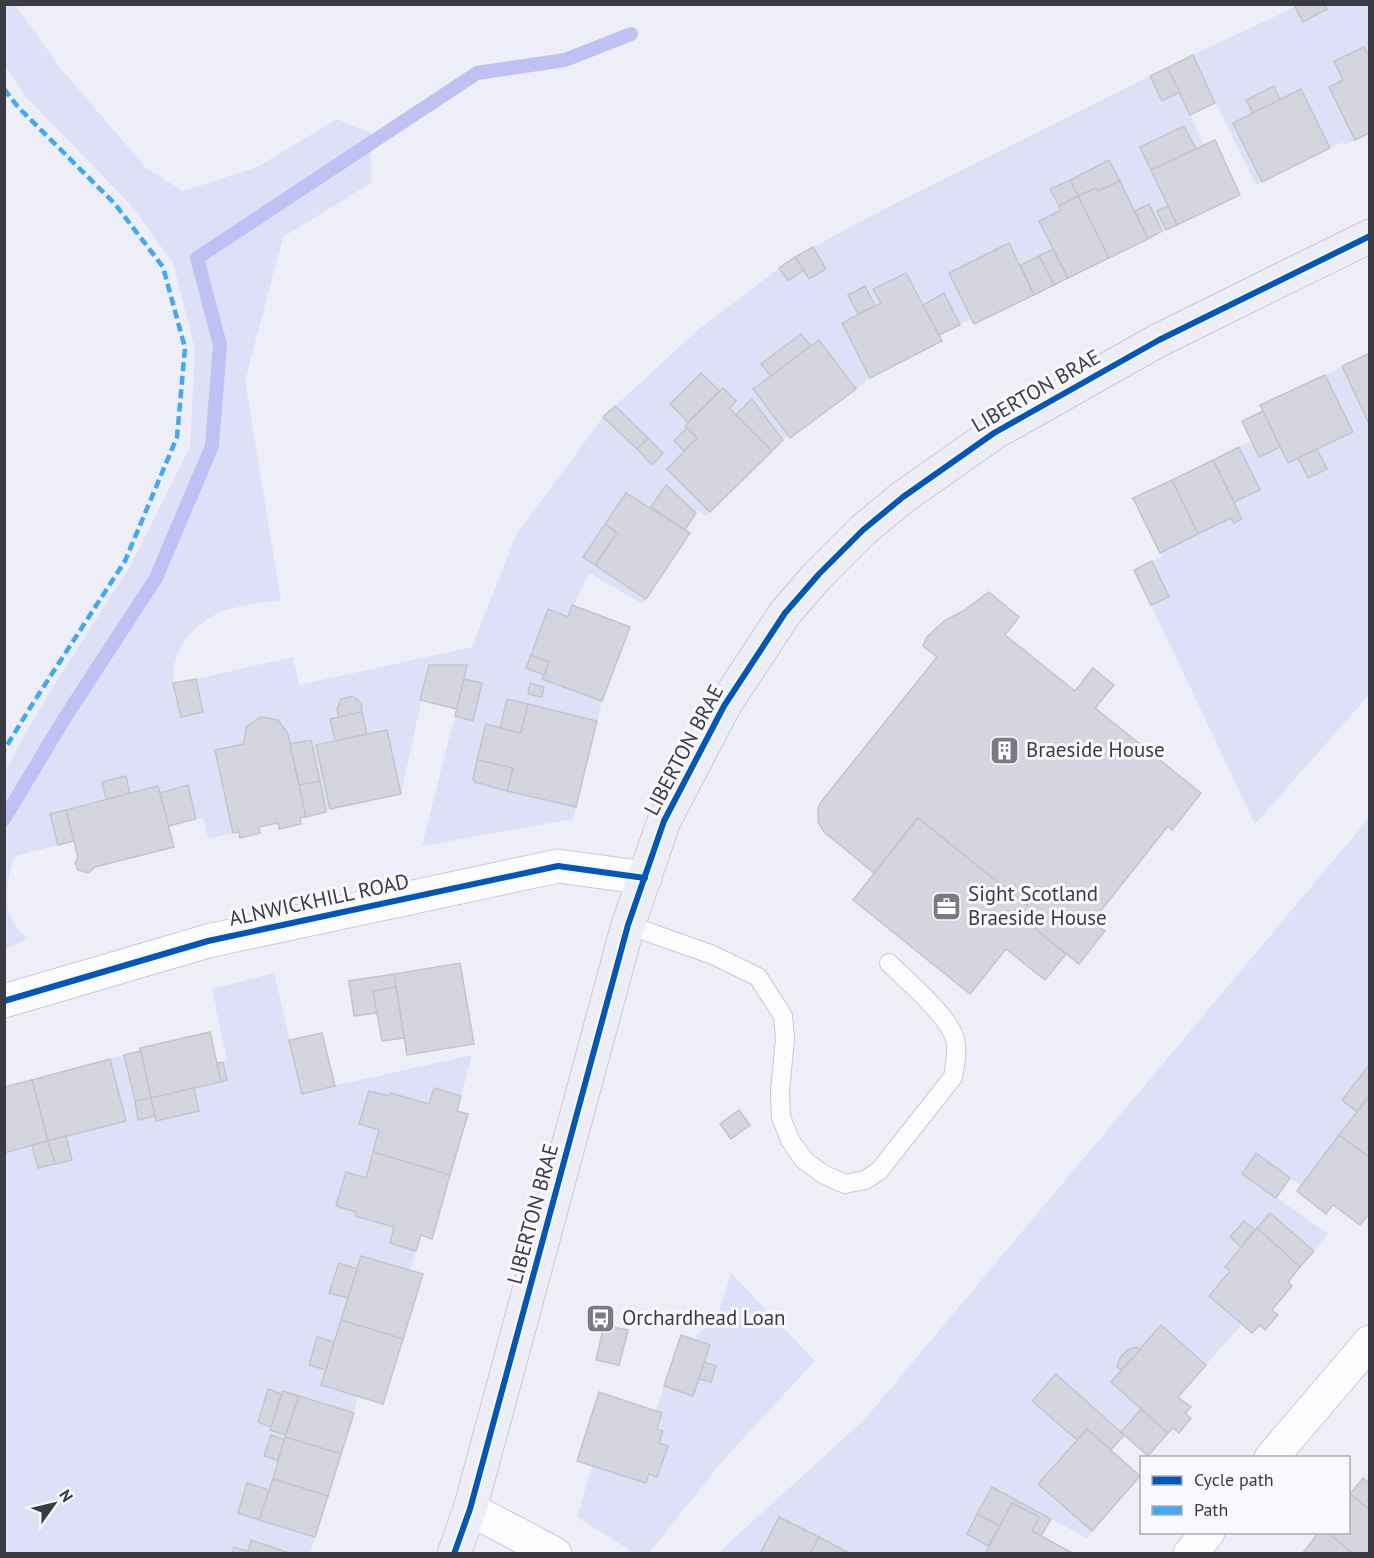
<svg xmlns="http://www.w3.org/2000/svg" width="1374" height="1558" font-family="'PT Sans',sans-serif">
<rect width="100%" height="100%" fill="#edeef8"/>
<g fill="#dee0f8" fill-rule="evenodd">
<path d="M5,5H15L62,70L146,168L183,191L257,167L337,119L371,133V183L283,237L245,381L281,600C262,603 240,605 221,612C201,620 180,640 175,662C170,679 176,700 181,717L203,712L196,679L293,657L299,685L472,647L516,535L603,417L653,464L663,453L615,406L699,329L779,268L788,281L804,270L809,279L826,270L813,247L896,203L1150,76L1162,101L1180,92L1204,145L1196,149L1184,126L1140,147L1168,206L1157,212L1166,230L1162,231L1149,204L1135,211L1109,160L1051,189L1061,210L1040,221L1053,249L1021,265L1009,244L949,273L972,319L960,324L944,294L923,305L906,273L874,289L881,303L875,306L865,286L848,295L858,314L842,323L870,378L856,389L819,340L811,346L801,334L761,363L771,376L754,390L788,436L783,440L752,399L736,415L729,408L736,401L723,388L720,391L701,373L670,403L688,422L685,425L687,428L674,441L684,451L667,469L710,512L705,516L698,510L696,513L666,485L651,507L626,493L583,557L646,599L643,604L589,573L568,617L548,610L526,668L544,675L543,679L602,701L597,721L500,728L487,724L473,776V779L477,783L576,807L573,819L422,846L455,716L473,720L482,684L464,679L467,665H429L401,794L387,730L367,734L361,703L353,696L341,699L337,709L339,717L330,720L335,741L316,745L330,809L326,811L311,740L290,744L288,734L278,720L261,717L247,727L244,744L215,750L233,833L208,839L203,818L196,819L188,786L160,793L158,787L130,794L126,776L102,782L106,799L50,814L58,845L15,856C4,887 0,919 28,938L5,950V771L41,706L132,563L190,447L195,349L173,263L130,204L26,97L5,67ZM530,684L544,687L542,697L528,694Z"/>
<polygon points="1324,5 1369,5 1369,58 1343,80 1329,87 1355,140 1344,145 1343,142 1330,148 1301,90 1280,100 1273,86 1246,100 1253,113 1233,123 1262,182 1256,185 1193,55 1295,7 1303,22 1327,10"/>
<polygon points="1342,366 1369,426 1369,695 1255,824 1151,605 1169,597 1152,561 1162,557 1160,553 1231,518 1234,523 1241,519 1234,502 1259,490 1239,447 1252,441 1260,457 1280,447 1288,463 1298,458 1308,478 1326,469 1317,449 1353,432 1325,375"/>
<path d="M1369,818V1064L1342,1100L1357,1112L1301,1186L1257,1154L1242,1173L1328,1234L1314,1251L1270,1213L1255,1230L1244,1221L1230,1237L1241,1247L1225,1266L1230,1271L1209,1296L1242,1324L1206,1365L1162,1325L1140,1350L1136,1347C1126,1349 1119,1357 1117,1367L1121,1370L1111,1382L1141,1409L1121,1432L1056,1374L1032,1400L1077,1440L1039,1484L1092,1531L1087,1538L992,1487L967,1534L988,1546L985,1553H851L780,1517L760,1553H718L865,1419Z"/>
<polygon points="274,973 302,1093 472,1055 461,1096 434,1088 429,1104 390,1093 389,1096 369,1091 359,1124 379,1130 366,1178 346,1172 336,1206 356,1212 355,1216 394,1227 416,1251 410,1270 362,1256 357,1269 339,1264 329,1293 348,1298 334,1342 317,1337 309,1364 326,1370 321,1385 358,1396 354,1413 283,1391 281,1394 267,1390 258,1422 271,1427 271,1430 286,1435 285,1440 271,1436 265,1456 278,1460 269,1490 247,1483 238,1513 315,1537 310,1553 292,1553 251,1541 247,1551 234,1547 232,1553 5,1554 5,1153 32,1145 38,1168 66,1136 126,1121 110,1059 124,1055 138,1119 155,1116 156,1121 199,1111 194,1088 227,1080 223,1062 227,1060 212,989"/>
<polygon points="731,1273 815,1361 725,1458 649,1553 634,1553 577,1517 592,1466 646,1483 649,1474 657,1477 667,1447 659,1443 663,1431 657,1429 662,1413 656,1411 664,1386 693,1396 699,1379 711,1382 716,1366 704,1362 695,1340 697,1333 716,1321"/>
</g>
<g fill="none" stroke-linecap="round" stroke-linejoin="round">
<polyline stroke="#bec1f2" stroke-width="14" points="4,819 64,719 156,578 212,446 220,345 197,258 477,73 565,60 631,34"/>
</g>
<g fill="#d4d5de" stroke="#c3c4cd" stroke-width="1.5">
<polygon points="1299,4 1324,4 1327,9 1303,22 1295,7"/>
<polygon points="1364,47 1370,58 1370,133 1355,140 1329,87 1343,80 1334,61"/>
<polygon points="1193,55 1215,103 1190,115 1167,68"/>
<polygon points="1167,68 1180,92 1162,101 1150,76"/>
<polygon points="1274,86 1280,100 1253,113 1246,100"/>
<polygon points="1301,89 1330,148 1262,182 1233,123"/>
<polygon points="1184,126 1196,149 1151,170 1140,147"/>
<polygon points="1215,140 1240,195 1177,225 1151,170"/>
<polygon points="1109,160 1120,181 1098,191 1096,188 1078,196 1070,180"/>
<polygon points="1070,180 1078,196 1059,206 1050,189"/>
<polygon points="1120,181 1148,239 1109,258 1078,196 1096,188 1098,191"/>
<polygon points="1078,196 1109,258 1068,278 1039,221 1061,210 1059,206"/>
<polygon points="1149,204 1162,231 1148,239 1135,211"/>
<polygon points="1168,206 1177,225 1166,230 1157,211"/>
<polygon points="1009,243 1034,295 974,324 949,273"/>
<polygon points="813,247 826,269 809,279 795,257"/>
<polygon points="1053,249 1068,278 1054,285 1039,256"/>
<polygon points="1039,256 1054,285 1034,295 1021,265"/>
<polygon points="795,257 804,270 788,281 779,268"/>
<polygon points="906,273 942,341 870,378 842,323 881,303 873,289"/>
<polygon points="865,286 875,306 858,314 848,295"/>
<polygon points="944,293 960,325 939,335 923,305"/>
<polygon points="801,334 811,346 771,376 761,364"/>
<polygon points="819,340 856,389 790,438 753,389"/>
<polygon points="1370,353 1370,426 1342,366"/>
<polygon points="701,373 720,391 688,422 670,404"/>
<polygon points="1325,375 1353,432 1288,463 1260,405"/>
<polygon points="723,388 736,401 729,408 772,451 710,512 667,469 697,438 685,426"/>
<polygon points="752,399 783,440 772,451 736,415"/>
<polygon points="615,406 648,438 637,449 603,417"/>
<polygon points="1263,411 1280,447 1259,457 1242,421"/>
<polygon points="687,428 697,438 684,451 674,441"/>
<polygon points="648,438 663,453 652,465 637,449"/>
<polygon points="1239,447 1260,490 1234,502 1213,460"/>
<polygon points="1317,449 1327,469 1308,478 1298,458"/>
<polygon points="1213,460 1242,519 1234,523 1231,518 1198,534 1172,480"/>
<polygon points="1172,480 1198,534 1160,553 1133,498"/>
<polygon points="666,485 696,513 685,530 651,507"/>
<polygon points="626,493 690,533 646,599 595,565 617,533 605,524"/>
<polygon points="605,524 617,533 595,565 583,557"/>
<polygon points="1152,561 1169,597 1151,605 1134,570"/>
<polygon points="989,592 1019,617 1005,635 1075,691 1093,668 1114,685 1095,708 1201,793 1172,830 1168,826 1092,922 1105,931 1079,964 1027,922 1035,912 918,818 874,873 824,832 818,822 818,809 821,802 937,657 923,646 927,637 944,621 963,611"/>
<polygon points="572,605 630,627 602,701 542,679 549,662 531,655 548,609 568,617"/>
<polygon points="531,655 549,662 544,675 526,668"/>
<polygon points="429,665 467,665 457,709 420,700"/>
<polygon points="196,679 203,712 181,717 173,683"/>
<polygon points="464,679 482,683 473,721 455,716"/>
<polygon points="530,683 544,687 542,697 528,694"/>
<polygon points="353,696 361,703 362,712 339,717 337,709 341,699"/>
<polygon points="507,699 528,704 521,733 500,728"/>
<polygon points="528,704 597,721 576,807 507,791 513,768 477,760 486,724 521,733"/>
<polygon points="362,712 367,734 335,741 330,719"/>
<polygon points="261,717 278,720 288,734 306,817 300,818 301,824 279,829 278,823 259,827 260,833 240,838 239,832 233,833 215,750 244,744 246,727"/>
<polygon points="387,730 401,794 330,809 316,745"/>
<polygon points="311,740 320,781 299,785 290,744"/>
<polygon points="477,760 513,768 507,791 475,782 473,779"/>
<polygon points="126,776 130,794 106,799 102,782"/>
<polygon points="320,781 326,812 306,817 299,785"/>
<polygon points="188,785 196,819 168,826 160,793"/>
<polygon points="158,786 174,847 95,867 88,873 78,870 75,863 78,857 66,810"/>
<polygon points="66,810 74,841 58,845 50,814"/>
<polygon points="918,818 1035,912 1027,922 1066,954 1045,980 1006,949 970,994 853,900"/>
<polygon points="460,963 474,1044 407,1055 394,974"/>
<polygon points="394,974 396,987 373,991 377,1013 354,1016 349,981"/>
<polygon points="396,987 404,1038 382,1041 373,991"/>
<polygon points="210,1032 221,1082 151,1098 140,1048"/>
<polygon points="322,1033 335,1086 302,1094 289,1040"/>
<polygon points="141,1051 151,1098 135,1101 124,1055"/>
<polygon points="110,1059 126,1121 48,1141 32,1080"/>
<polygon points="223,1062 227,1080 221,1082 217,1063"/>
<polygon points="1370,1064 1370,1095 1357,1112 1342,1100"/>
<polygon points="32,1080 48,1141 4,1153 4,1087"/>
<polygon points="194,1088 199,1111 156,1121 151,1098"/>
<polygon points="434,1088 461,1096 457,1111 468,1114 450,1175 373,1152 379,1130 359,1124 369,1091 389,1096 390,1093 429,1104"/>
<polygon points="1370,1095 1370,1158 1339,1135"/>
<polygon points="151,1098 155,1116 138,1120 135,1101"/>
<polygon points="739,1110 750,1125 731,1139 720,1124"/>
<polygon points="1339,1135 1370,1158 1370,1213 1360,1225 1333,1205 1326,1214 1297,1191"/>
<polygon points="66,1136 72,1160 55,1164 48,1141"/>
<polygon points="48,1141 55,1164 38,1168 32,1145"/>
<polygon points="373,1152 450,1175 432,1239 421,1235 416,1251 390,1243 394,1227 355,1216 356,1212 336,1206 346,1172 366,1178"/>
<polygon points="1256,1153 1290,1178 1276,1198 1242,1174"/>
<polygon points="1270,1213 1314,1251 1300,1267 1257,1228"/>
<polygon points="1244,1221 1255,1230 1241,1247 1230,1237"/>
<polygon points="1257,1228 1300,1267 1288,1282 1292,1286 1272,1310 1278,1315 1265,1330 1260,1325 1252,1333 1209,1296 1230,1271 1225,1267"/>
<polygon points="361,1256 423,1274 403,1339 341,1320"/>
<polygon points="339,1263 357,1269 348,1298 329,1293"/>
<polygon points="341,1320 403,1339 383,1404 321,1385"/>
<polygon points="604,1325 628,1330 619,1365 596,1360"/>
<polygon points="1161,1325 1206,1365 1178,1397 1191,1407 1185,1413 1191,1418 1179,1433 1173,1428 1168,1433 1111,1382"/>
<polygon points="681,1335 710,1345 693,1396 664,1386"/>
<polygon points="317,1337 334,1342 326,1370 309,1365"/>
<polygon points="1136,1347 1140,1350 1121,1370 1117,1367 1120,1358 1127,1350"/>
<polygon points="704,1362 716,1366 711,1382 699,1379"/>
<polygon points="1056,1374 1124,1435 1111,1450 1087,1429 1077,1440 1032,1401"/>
<polygon points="268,1389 281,1394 271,1427 258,1422"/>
<polygon points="283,1391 299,1396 286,1435 270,1430"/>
<polygon points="599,1392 662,1413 657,1429 663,1431 659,1443 668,1446 657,1477 649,1474 646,1483 577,1461"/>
<polygon points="299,1396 354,1413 341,1454 285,1437"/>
<polygon points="1141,1409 1168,1433 1148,1456 1121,1432"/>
<polygon points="1087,1429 1140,1476 1092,1531 1038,1484"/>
<polygon points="271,1435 285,1440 278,1460 264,1456"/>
<polygon points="285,1437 341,1454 328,1496 273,1479"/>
<polygon points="1363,1478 1370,1484 1370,1510 1350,1494"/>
<polygon points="273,1479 328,1496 315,1537 259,1520"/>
<polygon points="247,1483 269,1490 259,1520 238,1513"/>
<polygon points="992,1487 1051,1519 1041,1536 1032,1531 1039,1517 1012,1503 1000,1526 977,1514"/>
<polygon points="1350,1494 1370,1510 1370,1554 1353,1554 1327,1532 1348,1532"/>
<polygon points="1012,1503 1039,1517 1032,1531 1074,1554 985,1554"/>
<polygon points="977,1514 1000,1526 988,1546 967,1534"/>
<polygon points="779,1517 819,1537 810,1554 760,1554"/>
<polygon points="1319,1532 1327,1532 1353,1554 1302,1554"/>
<polygon points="819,1537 851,1554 810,1554"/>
<polygon points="251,1540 292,1554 247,1554"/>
<polygon points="234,1547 247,1551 247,1554 232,1554"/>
</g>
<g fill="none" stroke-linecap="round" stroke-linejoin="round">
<defs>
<path id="service" d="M628,925L713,955L758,977L783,1016L785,1038L780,1092L781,1117L790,1140L804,1160L823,1174L845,1184L865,1180L879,1171L953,1077C955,1065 958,1051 955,1039C948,1015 907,981 889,963"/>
<g id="minor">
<polyline points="1271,1458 1370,1342"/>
<polyline points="470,1509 555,1554"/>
<polyline points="1190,1554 1208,1532"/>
</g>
<polyline id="tertiary" points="4,1001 208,941 558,866 645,878"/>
<polyline id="primary" points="454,1554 470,1509 628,925 664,821 724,706 785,613 819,574 863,530 903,497 994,433 1159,340 1370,236"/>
</defs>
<use href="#service" stroke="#c9cad3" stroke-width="20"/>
<use href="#minor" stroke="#c9cad3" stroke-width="35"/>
<use href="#tertiary" stroke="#c9cad3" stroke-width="35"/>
<use href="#primary" stroke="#cacad0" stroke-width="35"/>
<use href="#service" stroke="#fcfcfe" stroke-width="18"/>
<use href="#minor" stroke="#fcfcfe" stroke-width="33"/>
<use href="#tertiary" stroke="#fcfcfe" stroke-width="33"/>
<use href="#primary" stroke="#ededf5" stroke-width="33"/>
<polyline stroke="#3fa9f5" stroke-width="4.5" stroke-dasharray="9 4.5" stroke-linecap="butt" points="4,89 18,107 115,204 163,267 185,348 177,437 125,561 35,700 4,750"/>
<defs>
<g id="cycleway">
<polyline points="4,1001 208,941 558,866 645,878"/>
<polyline points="454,1554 470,1509 628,925 664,821 724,706 785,613 819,574 863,530 903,497 994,433 1159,340 1370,236"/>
</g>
</defs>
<use href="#cycleway" stroke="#f8f8fd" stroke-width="10"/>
<use href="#cycleway" stroke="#0057b8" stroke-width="6"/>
</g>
<defs>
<symbol id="building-square" viewBox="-11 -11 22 22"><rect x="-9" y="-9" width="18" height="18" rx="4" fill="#797a84" stroke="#f8f8fd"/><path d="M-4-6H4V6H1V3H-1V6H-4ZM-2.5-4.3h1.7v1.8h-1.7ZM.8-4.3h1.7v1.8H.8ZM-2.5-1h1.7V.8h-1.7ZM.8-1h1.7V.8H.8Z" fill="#fff"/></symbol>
<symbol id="office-square" viewBox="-11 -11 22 22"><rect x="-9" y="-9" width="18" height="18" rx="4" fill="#797a84" stroke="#f8f8fd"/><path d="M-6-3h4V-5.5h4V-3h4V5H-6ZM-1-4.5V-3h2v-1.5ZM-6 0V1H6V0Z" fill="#fff"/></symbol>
<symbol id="bus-square" viewBox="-11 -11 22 22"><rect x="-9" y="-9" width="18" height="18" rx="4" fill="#797a84" stroke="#f8f8fd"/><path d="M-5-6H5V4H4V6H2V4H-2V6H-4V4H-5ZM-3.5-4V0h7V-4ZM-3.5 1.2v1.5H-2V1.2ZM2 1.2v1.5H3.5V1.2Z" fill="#fff"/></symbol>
</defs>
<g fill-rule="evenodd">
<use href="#building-square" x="988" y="734" width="33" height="33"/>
<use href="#office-square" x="930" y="890" width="33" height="33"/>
<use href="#bus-square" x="584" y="1302" width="33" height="33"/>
</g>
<g text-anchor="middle" stroke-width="6" stroke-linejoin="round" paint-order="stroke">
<g font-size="21" fill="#3a3b45" stroke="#f8f8fd">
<text transform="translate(1036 391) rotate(-30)" y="7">LIBERTON BRAE</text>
<text transform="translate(684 750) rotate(-62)" y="7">LIBERTON BRAE</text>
<text transform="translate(319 900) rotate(-12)" y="7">ALNWICKHILL ROAD</text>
<text transform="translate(533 1214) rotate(-75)" y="7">LIBERTON BRAE</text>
</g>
<g font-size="21" fill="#3a3b45" stroke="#f8f8fd" text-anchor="start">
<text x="1026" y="757">Braeside House</text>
<text x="968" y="901">Sight Scotland<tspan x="968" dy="24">Braeside House</tspan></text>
<text x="622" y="1325">Orchardhead Loan</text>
</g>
</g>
<rect width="1374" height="1558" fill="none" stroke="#3a3b45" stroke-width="12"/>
<rect x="1140" y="1456" width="210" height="78" fill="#f8f8fd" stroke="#acacb3" stroke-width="1.5"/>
<rect x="1152" y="1476" width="30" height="9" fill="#0057b8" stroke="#acacb3" stroke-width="1.5"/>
<text x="1194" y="1486" font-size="18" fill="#3a3b45">Cycle path</text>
<rect x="1152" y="1506" width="30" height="9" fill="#3fa9f5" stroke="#acacb3" stroke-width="1.5"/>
<text x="1194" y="1516" font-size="18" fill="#3a3b45">Path</text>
<g transform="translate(54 1504) rotate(56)" stroke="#f8f8fd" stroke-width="4.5" paint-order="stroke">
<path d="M0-4.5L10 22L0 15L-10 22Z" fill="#3a3b45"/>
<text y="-9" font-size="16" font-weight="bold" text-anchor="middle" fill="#3a3b45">N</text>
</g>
</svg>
